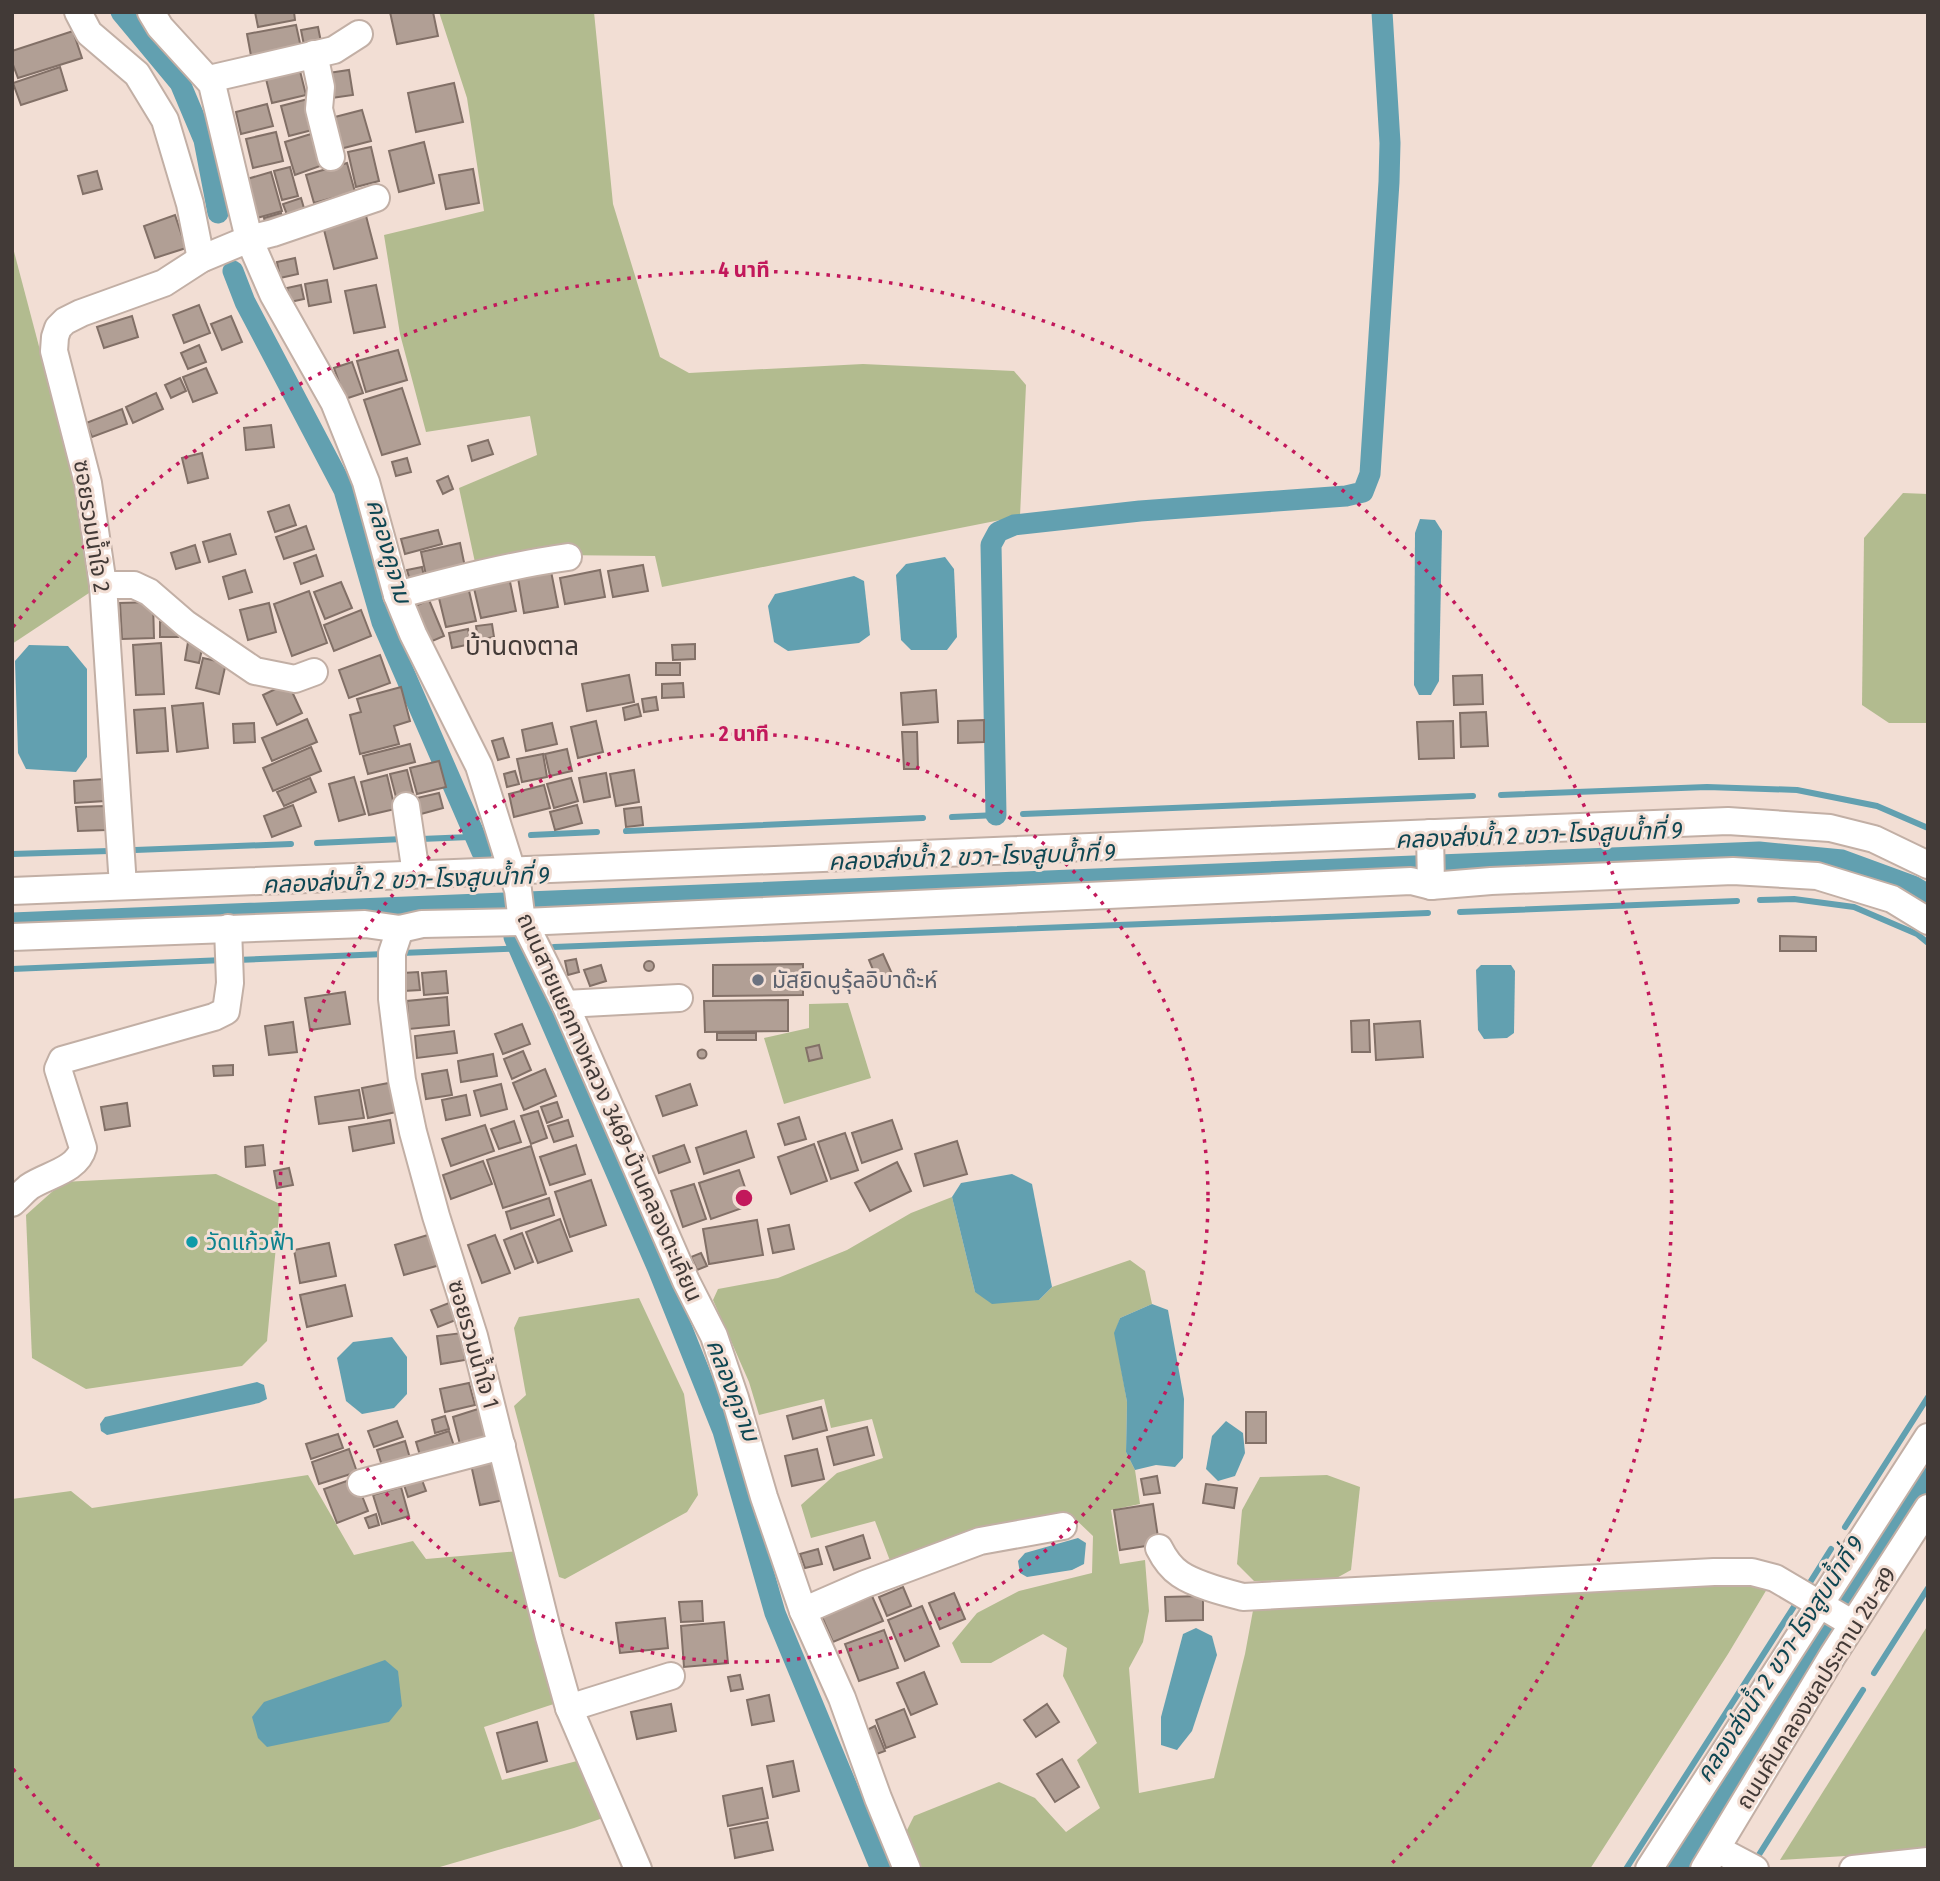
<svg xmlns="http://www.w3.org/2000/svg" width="1940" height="1881" font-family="'Fira Sans Condensed','Noto Sans Thai',sans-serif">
<rect width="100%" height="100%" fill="#f2ded4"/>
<g fill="#b2bb8f">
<polygon points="439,12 594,12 613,204 660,357 689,373 863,364 1014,371 1026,385 1020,516 662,587 655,556 553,555 476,567 459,488 537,455 530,416 426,432 400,334 384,235 484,211 467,98"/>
<polygon points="12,244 84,517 92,591 12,644"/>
<polygon points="1903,493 1928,494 1928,723 1889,723 1862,705 1864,538"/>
<polygon points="848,1003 871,1078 784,1104 764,1038 809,1028 809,1004"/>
<polygon points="216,1174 280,1204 267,1341 242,1366 86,1389 32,1358 26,1215 63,1182"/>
<polygon points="952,1197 975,1292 1039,1300 1052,1287 1130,1260 1145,1271 1152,1304 1120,1318 1115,1333 1127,1402 1126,1452 1135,1470 1140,1504 1111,1510 1120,1564 1145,1560 1149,1611 1143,1642 1129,1668 1139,1793 1214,1778 1245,1654 1254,1605 1730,1584 1767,1589 1728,1654 1590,1869 921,1869 906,1832 914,1816 999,1782 1035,1798 1066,1832 1100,1808 1077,1760 1097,1743 1063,1676 1067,1648 1043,1634 991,1663 961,1663 952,1643 977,1613 1019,1591 1092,1573 1093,1536 1070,1514 983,1532 892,1566 875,1521 811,1538 801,1505 837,1473 883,1458 872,1419 831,1428 824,1399 759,1415 749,1382 713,1300 718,1289 778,1278 847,1250 911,1213"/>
<polygon points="639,1298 684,1394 698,1495 687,1512 565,1579 559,1577 514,1406 526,1395 514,1328 519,1317"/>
<polygon points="308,1475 354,1555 413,1541 426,1559 519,1551 566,1700 484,1727 502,1780 585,1759 603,1818 574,1828 433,1869 12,1869 12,1499 71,1491 92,1508"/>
<polygon points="1327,1475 1360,1487 1351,1570 1333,1580 1254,1581 1237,1564 1242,1510 1260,1477"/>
<polygon points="1928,1625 1928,1851 1780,1860"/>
</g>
<g fill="#62a0b0">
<polygon points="1420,519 1435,520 1442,531 1439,681 1431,695 1419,695 1414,685 1415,533"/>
<polygon points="945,557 954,569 957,637 947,650 911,650 901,640 896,575 906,564"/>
<polygon points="854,576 864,581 870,635 859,643 788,651 774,642 768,606 775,594"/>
<polygon points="29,645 68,646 87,669 87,757 76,772 26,769 18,753 15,661"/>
<polygon points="1481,965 1511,965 1515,971 1514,1033 1507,1038 1484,1039 1478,1030 1476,970"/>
<polygon points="1012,1174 1032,1184 1052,1287 1039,1300 992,1304 975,1292 952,1197 961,1183"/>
<polygon points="1152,1304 1168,1310 1184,1399 1183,1458 1175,1467 1156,1465 1135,1470 1126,1452 1127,1402 1114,1333 1120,1318"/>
<polygon points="392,1337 407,1357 407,1394 394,1408 362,1414 346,1401 337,1358 353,1342"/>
<polygon points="257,1382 264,1385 267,1399 259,1403 107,1435 101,1431 100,1424 105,1417"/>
<polygon points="1226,1421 1243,1433 1245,1453 1235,1476 1218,1481 1206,1469 1212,1436"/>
<polygon points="1078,1538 1086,1543 1084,1564 1072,1570 1027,1577 1020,1573 1018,1561 1025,1553"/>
<polygon points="1196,1628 1212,1636 1217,1655 1192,1731 1177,1750 1161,1745 1161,1717 1183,1634"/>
<polygon points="385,1660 398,1671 402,1706 389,1722 267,1747 258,1738 252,1717 264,1702"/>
</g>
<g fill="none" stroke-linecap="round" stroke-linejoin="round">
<g stroke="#62a0b0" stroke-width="6">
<polyline points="1501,795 1707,787 1797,790 1877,806 1928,828"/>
<polyline points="1023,814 1473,796"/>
<polyline points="952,817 998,815"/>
<polyline points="626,831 923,818"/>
<polyline points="531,835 597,832"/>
<polyline points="421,839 494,836"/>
<polyline points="317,843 403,839"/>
<polyline points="135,850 291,844"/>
<polyline points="12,854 109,851"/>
<polyline points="1760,900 1794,899 1854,907 1917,934 1928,943"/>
<polyline points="1460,912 1737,901"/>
<polyline points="554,947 1428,913"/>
<polyline points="401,953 528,948"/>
<polyline points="237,960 385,954"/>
<polyline points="12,969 224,960"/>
<polyline points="1845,1527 1928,1397"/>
<polyline points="1809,1584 1831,1549"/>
<polyline points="1874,1673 1928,1588"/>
<polyline points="1755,1861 1863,1690"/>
<polyline points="1626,1869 1795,1605"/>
</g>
<g stroke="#62a0b0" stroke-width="21">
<polyline points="121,12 180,83 204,140 218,213"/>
<polyline points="233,271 245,302 344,490 382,622 482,852"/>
<polyline points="996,815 991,545 998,532 1014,525 1140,511 1346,496 1363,492 1370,474 1389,182 1390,143 1382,12"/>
<polyline points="12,923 1759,852 1842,860 1913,886 1928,895"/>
<polyline points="514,937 658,1269 723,1431 775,1613 881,1869"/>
<polyline points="1676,1869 1928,1478"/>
</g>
</g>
<g fill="#b19f95" stroke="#827067" stroke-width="2">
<polygon points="255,12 294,12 295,20 258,27"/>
<polygon points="390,12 433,12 438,36 397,44"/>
<polygon points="296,25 302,52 252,61 247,34"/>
<polygon points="318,27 322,47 305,50 301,30"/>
<polygon points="73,31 82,58 18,78 12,62 12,51"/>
<polygon points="60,67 67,90 21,105 13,83"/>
<polygon points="349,70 353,95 331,98 328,73"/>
<polygon points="300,71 306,95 272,103 266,79"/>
<polygon points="454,83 463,122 416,132 408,93"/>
<polygon points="308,99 316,129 289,136 281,106"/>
<polygon points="267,104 273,126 241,134 236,112"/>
<polygon points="362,110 371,141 340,149 331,118"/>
<polygon points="276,132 283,161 253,168 246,139"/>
<polygon points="311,134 323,165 295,175 285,142"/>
<polygon points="424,142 434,183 399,192 389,151"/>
<polygon points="371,147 379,181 356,187 348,152"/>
<polygon points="347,163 355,192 314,203 306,175"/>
<polygon points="290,167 298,196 282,200 274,171"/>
<polygon points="473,169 479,203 446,209 439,175"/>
<polygon points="97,171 102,189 83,194 78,176"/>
<polygon points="271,172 282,211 257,218 247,179"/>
<polygon points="301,198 306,215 289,220 283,204"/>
<polygon points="365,212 377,258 334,269 322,222"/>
<polygon points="281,213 284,225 267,230 264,218"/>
<polygon points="175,215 186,248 155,258 144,226"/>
<polygon points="295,258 298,274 280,278 277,262"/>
<polygon points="327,280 331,302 309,306 305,284"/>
<polygon points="301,285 304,299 290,302 287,288"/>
<polygon points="376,285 385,327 354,333 345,291"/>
<polygon points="199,305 210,333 184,343 173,315"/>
<polygon points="132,316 138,337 104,348 97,327"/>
<polygon points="231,316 242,342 222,350 211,324"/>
<polygon points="199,345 206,362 188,369 181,353"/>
<polygon points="398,350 407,380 366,392 357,361"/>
<polygon points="352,362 363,393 345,399 334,368"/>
<polygon points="206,368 217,393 193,402 183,377"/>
<polygon points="180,378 186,391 171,398 165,385"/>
<polygon points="402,388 420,444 382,455 364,400"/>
<polygon points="156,393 163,409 133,423 126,407"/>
<polygon points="122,409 127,424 92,437 86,423"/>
<polygon points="271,425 274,447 246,450 244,428"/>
<polygon points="488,440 493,454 472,461 468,446"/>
<polygon points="202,453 208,478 188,483 182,458"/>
<polygon points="407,458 411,472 396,476 392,462"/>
<polygon points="448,476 453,489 443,494 437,481"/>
<polygon points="289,505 296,525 275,532 268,512"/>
<polygon points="306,526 314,549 284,559 276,537"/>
<polygon points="438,530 442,544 405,554 401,539"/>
<polygon points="230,534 236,554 209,562 203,542"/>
<polygon points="460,543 466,572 427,580 421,552"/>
<polygon points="195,545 200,562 176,569 171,553"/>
<polygon points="316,555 323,576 301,584 294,563"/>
<polygon points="643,565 648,591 613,597 608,571"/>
<polygon points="550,566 558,607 524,613 517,572"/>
<polygon points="422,567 425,581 411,584 407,570"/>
<polygon points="245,570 252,592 229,599 223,577"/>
<polygon points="600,570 605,597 565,604 560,578"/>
<polygon points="509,577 516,611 481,618 473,584"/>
<polygon points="341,582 352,608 325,619 314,592"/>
<polygon points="467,582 476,621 446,627 437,590"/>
<polygon points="309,591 327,643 292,656 274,604"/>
<polygon points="429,600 444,636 430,642 415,606"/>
<polygon points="153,602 154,638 122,639 120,603"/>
<polygon points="269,603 276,632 248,640 240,610"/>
<polygon points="361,610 371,636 334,651 324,625"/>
<polygon points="177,621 178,637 160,637 160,622"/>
<polygon points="492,624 494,637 478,640 476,626"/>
<polygon points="468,629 471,644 452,648 449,633"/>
<polygon points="188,642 203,644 199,663 185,660"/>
<polygon points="161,643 164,694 136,695 133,645"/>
<polygon points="695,644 695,659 673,660 672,645"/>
<polygon points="380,655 390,683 349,698 339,670"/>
<polygon points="203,658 226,663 219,694 196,688"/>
<rect x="656" y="663" width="24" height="12"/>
<polygon points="629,675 634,702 587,711 582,684"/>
<polygon points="1482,675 1483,704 1454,705 1453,676"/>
<polygon points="288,683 302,713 277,725 263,695"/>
<polygon points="683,683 684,697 662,698 662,684"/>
<polygon points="401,687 410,721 394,726 399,744 360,754 350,715 361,712 357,699"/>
<polygon points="936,690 938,722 903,725 901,693"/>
<polygon points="656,697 658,710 644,712 642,699"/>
<polygon points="203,703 208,748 177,752 172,706"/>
<polygon points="638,704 641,716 625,720 623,708"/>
<polygon points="165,708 168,751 137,753 134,710"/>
<polygon points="1486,712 1488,746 1461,747 1460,713"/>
<polygon points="307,719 317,742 272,761 262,738"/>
<polygon points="984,720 984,742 958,743 958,721"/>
<polygon points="596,721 603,752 578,758 571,727"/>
<polygon points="1453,721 1454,758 1419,759 1417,722"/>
<polygon points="254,723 255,742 234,743 233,724"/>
<polygon points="552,723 557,744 526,751 522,730"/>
<polygon points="902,732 917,732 918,769 904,769"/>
<polygon points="503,738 509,757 498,760 492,741"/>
<polygon points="410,744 415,762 368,774 363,756"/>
<polygon points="311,747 321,771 273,791 263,768"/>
<polygon points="567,749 572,771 550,776 545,754"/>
<polygon points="543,754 547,777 522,782 517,759"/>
<polygon points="439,761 446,787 417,794 410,768"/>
<polygon points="407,770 414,797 397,801 390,774"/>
<polygon points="634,770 639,802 616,806 610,774"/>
<polygon points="515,771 519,784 507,787 504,774"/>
<polygon points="606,773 610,797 584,802 579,778"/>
<polygon points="387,775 395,809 369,815 361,782"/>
<polygon points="354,777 365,814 339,821 329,784"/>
<polygon points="310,778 316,792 284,806 277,792"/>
<polygon points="571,778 578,801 554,808 547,784"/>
<polygon points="104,779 105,801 75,803 74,781"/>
<polygon points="544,785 550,808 514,817 509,794"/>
<polygon points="439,793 443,808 421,814 417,798"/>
<polygon points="293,805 301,826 272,837 264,816"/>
<polygon points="577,805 582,823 555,830 550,812"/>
<polygon points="105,806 106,830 78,831 76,807"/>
<polygon points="641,807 643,825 626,827 624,809"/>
<polygon points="1780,936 1816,937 1816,951 1780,951"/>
<polygon points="883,954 893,976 878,982 869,960"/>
<polygon points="576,959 579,972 568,975 565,961"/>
<circle cx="649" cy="966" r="5"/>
<polygon points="803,964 803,995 713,996 713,965"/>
<polygon points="601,965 606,981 590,986 584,970"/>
<polygon points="446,971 448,993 424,995 422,973"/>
<polygon points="418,972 420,990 404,991 403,973"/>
<polygon points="345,992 350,1024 310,1030 305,998"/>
<polygon points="447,997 449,1025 409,1029 407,1001"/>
<polygon points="788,1000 788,1031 705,1032 704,1001"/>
<polygon points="1369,1020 1370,1052 1352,1052 1351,1021"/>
<polygon points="1420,1021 1423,1057 1376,1060 1374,1024"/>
<polygon points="293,1022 297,1052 269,1055 265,1026"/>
<polygon points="522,1024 530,1044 503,1054 495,1034"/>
<polygon points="454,1031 457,1053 417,1058 415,1036"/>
<rect x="717" y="1033" width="39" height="7"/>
<polygon points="819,1045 822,1058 809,1061 806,1048"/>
<circle cx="702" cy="1054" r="4.5"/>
<polygon points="523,1051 531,1070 512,1079 504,1059"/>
<polygon points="493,1054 497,1076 461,1082 458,1061"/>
<polygon points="233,1065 233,1075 214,1076 213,1066"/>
<polygon points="545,1069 556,1096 524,1110 513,1083"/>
<polygon points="447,1070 452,1095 426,1099 422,1074"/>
<polygon points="394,1082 401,1111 368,1118 362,1088"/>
<polygon points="501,1084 507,1109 481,1116 474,1091"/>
<polygon points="690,1084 697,1105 663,1116 656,1096"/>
<polygon points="359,1090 364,1118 319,1124 315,1097"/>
<polygon points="466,1095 470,1115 446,1120 442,1100"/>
<polygon points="557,1102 562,1117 547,1123 541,1107"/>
<polygon points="127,1103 130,1126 105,1130 101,1107"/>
<polygon points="538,1111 547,1138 531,1144 521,1116"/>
<polygon points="799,1117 806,1139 785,1145 778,1124"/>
<polygon points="390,1120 394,1143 353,1151 349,1127"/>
<polygon points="568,1120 573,1136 554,1142 548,1126"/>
<polygon points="892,1120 902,1149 862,1163 852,1133"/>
<polygon points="514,1121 521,1142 499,1149 491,1129"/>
<polygon points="485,1125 494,1151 451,1166 442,1139"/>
<polygon points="746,1131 754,1157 704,1174 696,1148"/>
<polygon points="845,1133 858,1170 831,1179 818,1142"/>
<polygon points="957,1141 967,1174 924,1186 915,1154"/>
<polygon points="814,1144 827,1181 791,1194 778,1157"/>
<polygon points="263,1145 265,1165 246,1167 245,1147"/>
<polygon points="576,1145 585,1174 550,1185 540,1157"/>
<polygon points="684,1145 690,1162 659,1173 653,1156"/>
<polygon points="531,1146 546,1194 503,1208 487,1160"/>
<polygon points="483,1161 492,1184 451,1199 443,1175"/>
<polygon points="897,1162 911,1191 870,1211 855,1183"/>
<polygon points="289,1168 293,1185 277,1188 274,1171"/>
<polygon points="739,1170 751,1205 711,1219 699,1183"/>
<polygon points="591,1180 606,1225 570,1237 555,1192"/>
<polygon points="694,1184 706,1219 683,1227 671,1191"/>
<polygon points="549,1198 554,1215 511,1229 506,1212"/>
<polygon points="560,1219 572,1251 538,1263 526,1232"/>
<polygon points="757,1220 763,1255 709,1264 703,1229"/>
<polygon points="789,1225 794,1249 773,1253 768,1229"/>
<polygon points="522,1233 533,1262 515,1269 504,1240"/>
<polygon points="431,1234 440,1265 404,1275 395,1245"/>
<polygon points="495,1235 510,1273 482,1283 468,1245"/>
<polygon points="329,1243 336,1276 300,1283 294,1250"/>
<polygon points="701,1253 707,1266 697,1270 691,1257"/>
<polygon points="345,1285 352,1316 307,1327 300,1295"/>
<polygon points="454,1301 461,1318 438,1327 431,1310"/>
<polygon points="462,1333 465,1360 441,1364 437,1336"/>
<polygon points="469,1383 475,1405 445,1412 440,1389"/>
<polygon points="821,1407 827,1430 793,1439 787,1416"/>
<polygon points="481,1408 492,1443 462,1452 453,1417"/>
<rect x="1246" y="1412" width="20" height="31"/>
<polygon points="445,1416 449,1429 435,1433 432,1420"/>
<polygon points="397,1421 403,1437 374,1447 368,1431"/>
<polygon points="867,1427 874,1455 834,1465 827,1437"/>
<polygon points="449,1431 456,1452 422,1462 416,1442"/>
<polygon points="338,1434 343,1448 311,1459 306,1444"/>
<polygon points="405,1441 412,1465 384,1472 377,1450"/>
<polygon points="349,1449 357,1472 319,1484 312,1462"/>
<polygon points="817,1449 824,1479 792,1486 785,1456"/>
<polygon points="494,1455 504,1500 480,1505 470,1460"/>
<polygon points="1157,1476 1160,1493 1144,1495 1141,1479"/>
<polygon points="355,1478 368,1511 337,1523 324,1489"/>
<polygon points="422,1480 426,1491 408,1497 404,1485"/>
<polygon points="1206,1484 1237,1488 1234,1508 1203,1503"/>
<polygon points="401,1487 409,1516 382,1524 373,1495"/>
<polygon points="1153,1504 1159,1544 1120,1550 1114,1510"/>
<polygon points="376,1514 379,1525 369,1528 365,1518"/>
<polygon points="863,1535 870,1558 834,1570 826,1547"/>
<polygon points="818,1549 822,1564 805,1568 800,1554"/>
<polygon points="903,1587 911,1606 887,1616 879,1597"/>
<polygon points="954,1593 965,1619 940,1629 929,1603"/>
<polygon points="872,1596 883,1621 833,1642 822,1617"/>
<polygon points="1203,1596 1203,1620 1166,1621 1165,1597"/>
<polygon points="702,1601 703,1621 681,1622 679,1602"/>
<polygon points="922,1606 939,1646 905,1661 888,1620"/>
<polygon points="665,1618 668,1648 620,1653 616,1623"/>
<polygon points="724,1622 728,1663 684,1667 681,1626"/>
<polygon points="884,1630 898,1668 859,1681 845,1644"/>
<polygon points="924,1672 937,1704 911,1715 897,1683"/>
<polygon points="740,1675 743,1689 731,1691 728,1677"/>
<polygon points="769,1695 774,1721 752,1725 747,1700"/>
<polygon points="671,1704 676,1731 637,1739 631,1712"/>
<polygon points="1047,1704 1059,1722 1036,1737 1024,1720"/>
<polygon points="904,1709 915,1737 886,1748 876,1720"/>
<polygon points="537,1722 547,1761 507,1772 497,1733"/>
<polygon points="875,1726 885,1751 874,1755 865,1731"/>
<polygon points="1062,1759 1079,1787 1055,1802 1037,1774"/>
<polygon points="793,1761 799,1791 773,1797 767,1766"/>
<polygon points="762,1788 768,1818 728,1826 723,1796"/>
<polygon points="767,1822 773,1850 735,1858 730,1829"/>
</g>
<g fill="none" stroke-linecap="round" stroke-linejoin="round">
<defs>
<g id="minor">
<polyline points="78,12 89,33 137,74 165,120 190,204 201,259"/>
<polyline points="151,12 160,27 212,84 249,239 273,294 334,402 366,482 397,595 413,634 479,766 518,890 521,914 524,922 565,1004 686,1281 714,1336 735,1398 764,1497 803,1611 842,1698 878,1798 907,1869"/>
<polyline points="314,54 321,87 319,109 331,157"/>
<polyline points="209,79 334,50 359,34"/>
<polyline points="103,585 134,585 149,592 186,624 255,671 295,679 314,672"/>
<path d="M397,595C453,580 511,565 568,557"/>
<polyline points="406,806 416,874"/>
<polyline points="1430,833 1431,886"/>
<polyline points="123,886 103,585 88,483 54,351 55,337 58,328 65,321 81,313 164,283 201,259 249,239 273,233 376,198"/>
<polyline points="12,891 1728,821 1830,828 1874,839 1928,865"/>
<polyline points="400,929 392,953 392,999 402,1080 413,1132 436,1216 474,1336 549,1637 569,1708 638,1869"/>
<polyline points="12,937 365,924 400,929 422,924 524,922 1411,881 1431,886 1491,881 1733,871 1817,876 1892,899 1928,921"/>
<polyline points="565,1004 679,998"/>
<path d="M12,1203C18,1198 23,1192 29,1187C46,1175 77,1171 83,1148L58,1069L62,1060L214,1017L226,1011L230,983L228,928"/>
<polyline points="361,1483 502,1446"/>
<path d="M1159,1548C1164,1558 1171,1568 1180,1574C1196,1585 1224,1592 1243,1597L1714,1572H1752L1775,1578L1853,1624"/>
<polyline points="803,1611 865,1584 980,1541 1063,1526"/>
<polyline points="569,1708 671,1676"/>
<polyline points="1717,1849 1755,1869"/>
<polyline points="1649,1869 1928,1437"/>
<polyline points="1704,1869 1833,1655 1928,1508"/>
<polyline points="1853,1869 1928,1861"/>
</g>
</defs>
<use href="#minor" stroke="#c2afa5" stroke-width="30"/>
<use href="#minor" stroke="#fff" stroke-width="26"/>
</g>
<g fill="none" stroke="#c2185b" stroke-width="3.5" stroke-dasharray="3.5 7">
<circle cx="744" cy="1198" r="464"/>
<path d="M99 1866A928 928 0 0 1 13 1769M13 627A928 928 0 1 1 1389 1866"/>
</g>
<circle fill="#6b7280" stroke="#f2ded4" stroke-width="2.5" cx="758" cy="980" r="7"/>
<circle fill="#0f9aa8" stroke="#f2ded4" stroke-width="2.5" cx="192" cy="1242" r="7"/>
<g text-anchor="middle" stroke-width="6" stroke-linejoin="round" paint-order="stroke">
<g font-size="23" fill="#423a37" stroke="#f2ded4">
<text transform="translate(92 526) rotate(81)" y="8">ซอยรวมน้ำใจ 2</text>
<text transform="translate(610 1107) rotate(66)" y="8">ถนนสายแยกทางหลวง 3469-บ้านคลองตะเคียน</text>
<text transform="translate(474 1344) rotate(74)" y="8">ซอยรวมน้ำใจ 1</text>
<text transform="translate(1816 1688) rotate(-58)" y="8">ถนนคันคลองชลประทาน 2ข-ส9</text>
</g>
<g font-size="23" fill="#5b616d" stroke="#f2ded4" text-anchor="start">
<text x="772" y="988">มัสยิดนูรุ้ลอิบาด๊ะห์</text>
</g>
<g font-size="23" fill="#0d838f" stroke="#f2ded4" text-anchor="start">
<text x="206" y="1250">วัดแก้วฟ้า</text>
</g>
<g font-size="24" font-style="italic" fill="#0e4652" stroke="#f2ded4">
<text transform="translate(389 551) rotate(74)" y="8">คลองคูจาม</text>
<text transform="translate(1539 835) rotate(-2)" y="8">คลองส่งน้ำ 2 ขวา-โรงสูบน้ำที่ 9</text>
<text transform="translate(972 857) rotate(-2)" y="8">คลองส่งน้ำ 2 ขวา-โรงสูบน้ำที่ 9</text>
<text transform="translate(406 880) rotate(-2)" y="8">คลองส่งน้ำ 2 ขวา-โรงสูบน้ำที่ 9</text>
<text transform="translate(733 1390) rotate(69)" y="8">คลองคูจาม</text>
<text transform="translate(1780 1659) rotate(-57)" y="8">คลองส่งน้ำ 2 ขวา-โรงสูบน้ำที่ 9</text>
</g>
<g font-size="26" fill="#423a37" stroke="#f2ded4">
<text x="522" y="655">บ้านดงตาล</text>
</g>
</g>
<circle cx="744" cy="1198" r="10" fill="#c2185b" stroke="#f2ded4" stroke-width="3.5"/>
<g font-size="21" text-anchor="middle" font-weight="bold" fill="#c2185b" stroke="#f2ded4" stroke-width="6" stroke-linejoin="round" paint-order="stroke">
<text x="744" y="277">4 นาที</text>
<text x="744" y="741">2 นาที</text>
</g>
<rect width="1940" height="1881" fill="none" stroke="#423a37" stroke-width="28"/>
</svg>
